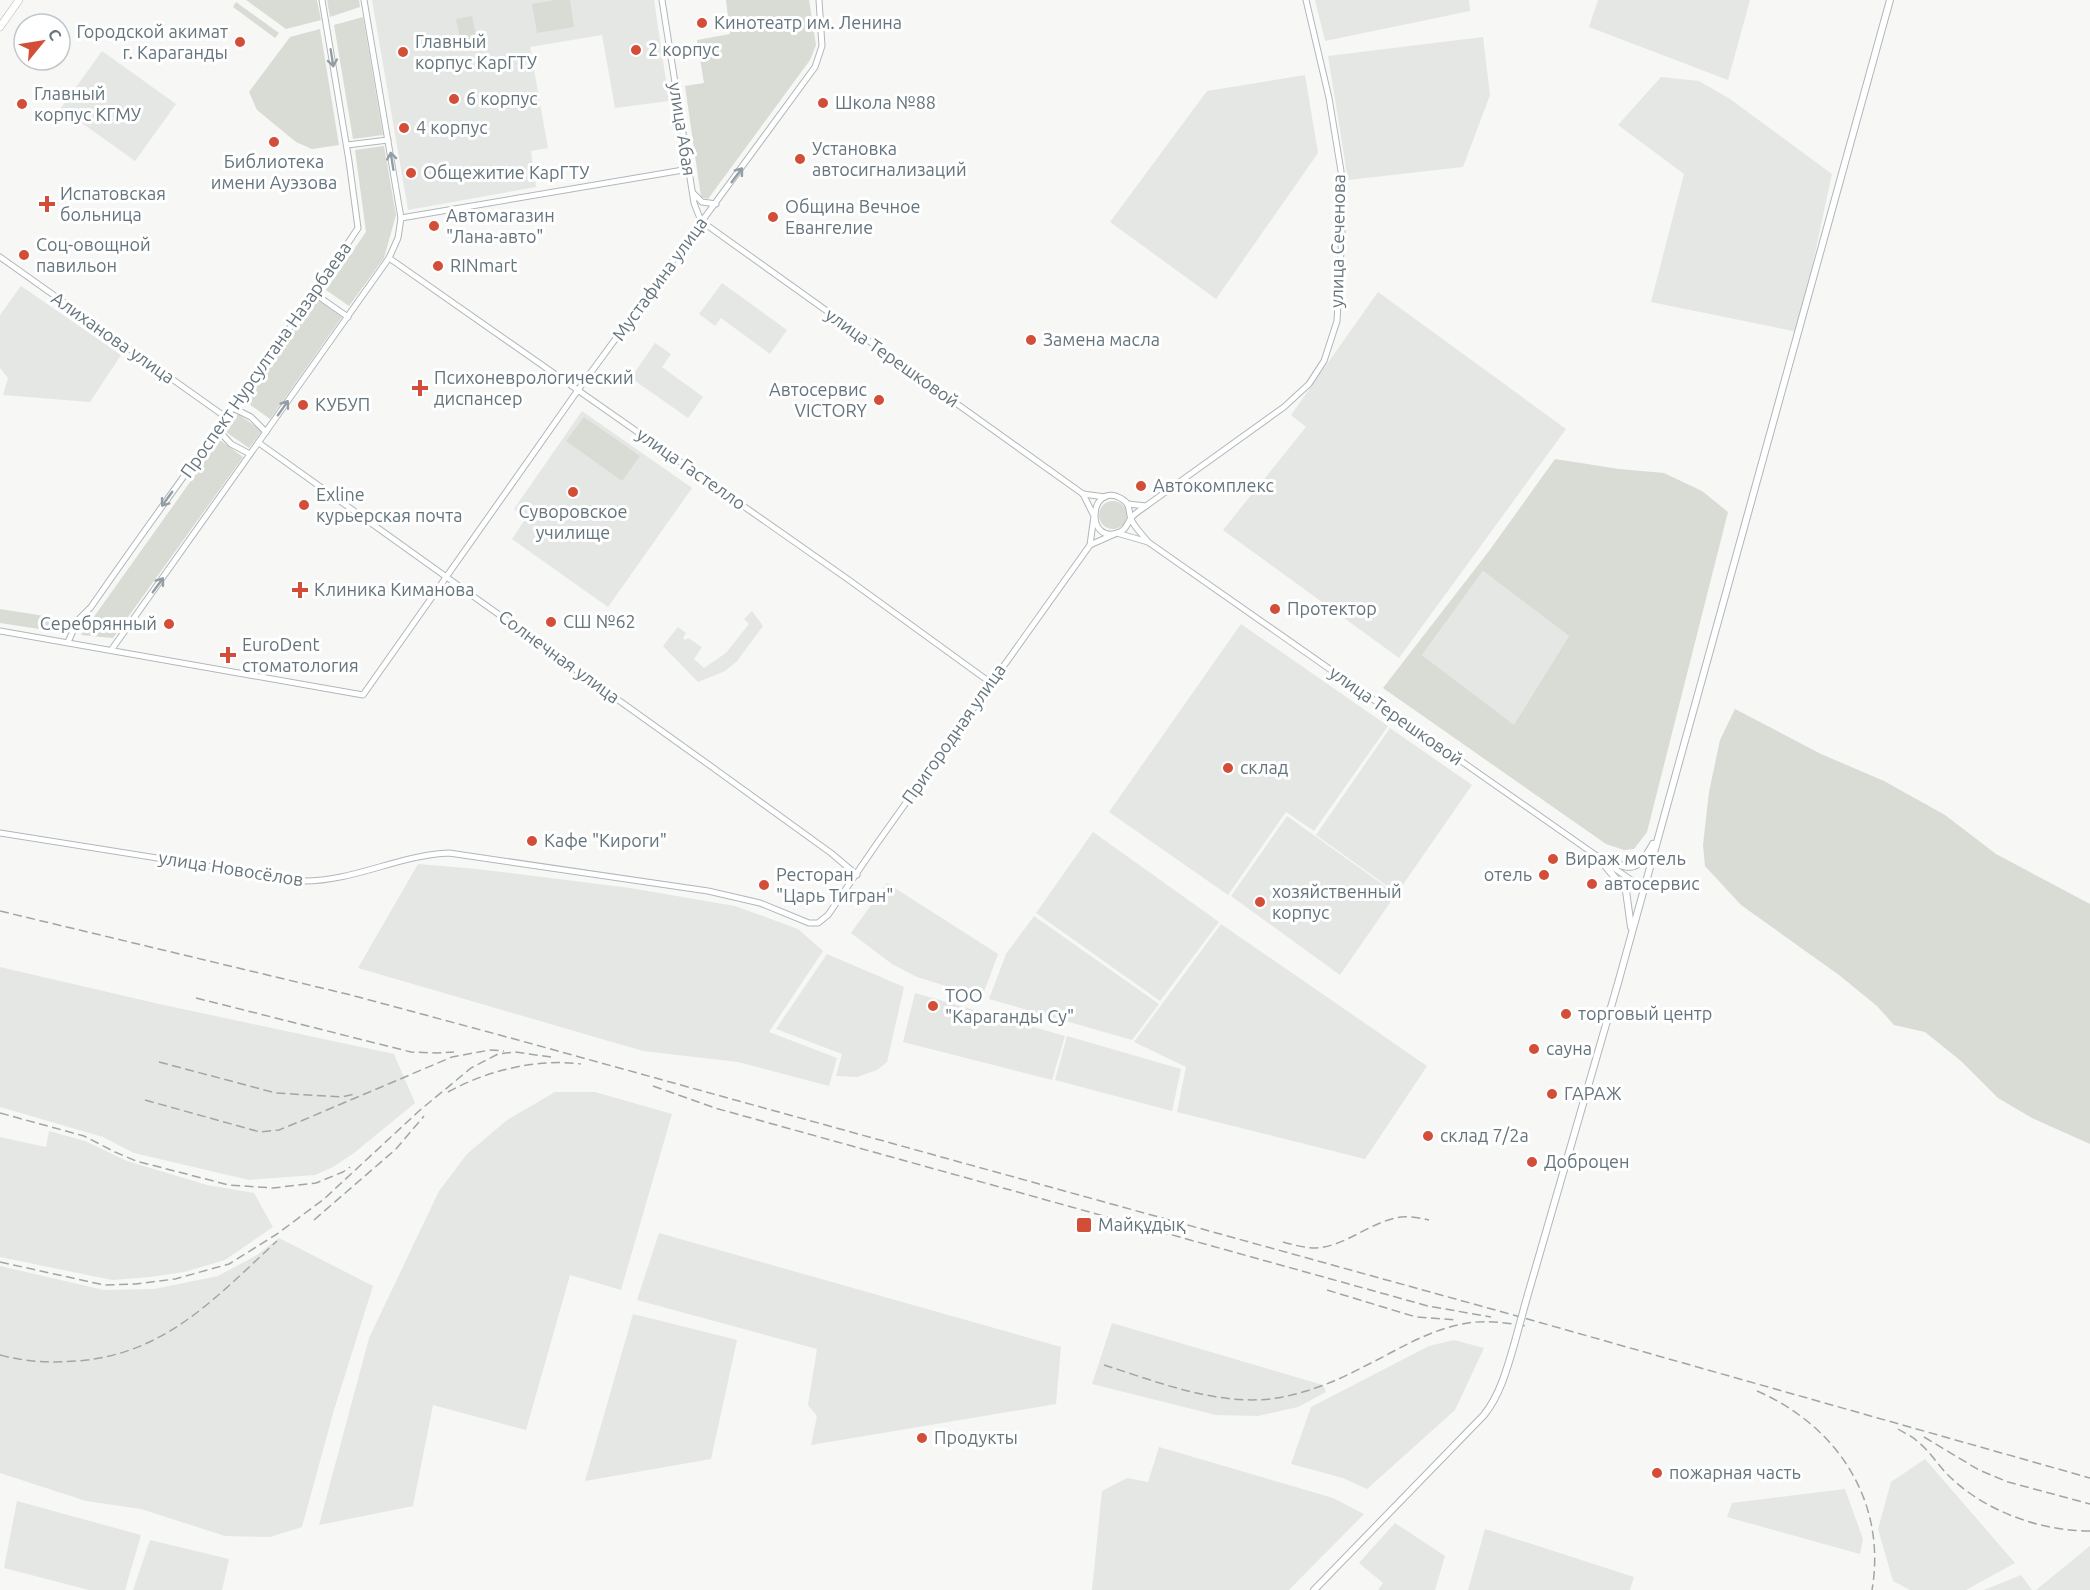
<svg xmlns="http://www.w3.org/2000/svg" width="2090" height="1590" font-family="Ubuntu,sans-serif">
<rect width="100%" height="100%" fill="#f7f7f5"/>
<g fill="#e5e7e5">
<polygon points="372,0 654,0 669,101 615,108 602,35 530,47 548,148 531,151 536,187 408,210"/>
<polygon points="1315,0 1469,0 1470,11 1325,41"/>
<polygon points="1598,0 1750,0 1728,80 1589,27"/>
<polygon points="1483,37 1490,95 1463,167 1348,180 1328,56"/>
<polygon points="102,51 176,104 135,161 61,108"/>
<polygon points="1305,75 1318,153 1216,299 1110,222 1207,91"/>
<polygon points="1661,77 1699,81 1730,99 1832,174 1798,332 1651,302 1684,174 1618,125"/>
<polygon points="722,283 787,330 770,354 721,318 715,326 699,314"/>
<polygon points="21,286 121,355 90,402 3,395 8,378 0,368 0,315"/>
<polygon points="1378,292 1566,429 1399,658 1223,530 1306,427 1291,415"/>
<polygon points="655,343 671,354 662,367 703,397 688,418 631,378"/>
<polygon points="582,411 692,488 608,607 512,539 526,518 514,509"/>
<polygon points="1483,571 1569,636 1514,726 1422,655"/>
<polygon points="752,611 763,626 737,661 725,671 698,682 663,646 678,627 686,633 683,638 685,640 688,638 702,647 694,659 704,668 726,653 749,624 744,619"/>
<polygon points="1241,624 1388,726 1314,831 1286,812 1228,895 1109,812"/>
<polygon points="1390,728 1472,785 1397,893 1316,835"/>
<polygon points="1287,816 1396,894 1340,975 1231,896"/>
<polygon points="1093,832 1219,922 1160,1001 1036,913"/>
<polygon points="418,864 477,869 630,888 735,906 798,929 823,951 769,1032 837,1058 829,1086 738,1062 643,1051 358,968"/>
<polygon points="887,883 998,954 982,997 917,977 892,964 851,933"/>
<polygon points="1034,916 1159,1004 1132,1040 989,999 1006,954"/>
<polygon points="1221,924 1427,1066 1365,1159 1177,1112 1186,1067 1134,1042"/>
<polygon points="827,954 904,987 887,1062 877,1070 857,1077 836,1076 842,1054 776,1029"/>
<polygon points="0,967 159,1004 394,1054 415,1103 354,1153 333,1167 315,1175 249,1180 134,1153 103,1137 0,1107"/>
<polygon points="915,993 1065,1036 1052,1080 903,1042"/>
<polygon points="1067,1036 1181,1069 1172,1111 1055,1080"/>
<polygon points="555,1092 595,1092 672,1114 621,1290 570,1275 526,1430 433,1405 413,1506 319,1525 369,1338 439,1191 467,1154 507,1120"/>
<polygon points="49,1131 85,1141 127,1161 207,1185 254,1193 273,1227 225,1260 184,1272 150,1277 112,1280 0,1257 0,1137 46,1147"/>
<polygon points="659,1233 1061,1347 1056,1404 811,1445 817,1416 808,1405 817,1349 637,1300"/>
<polygon points="279,1238 373,1286 334,1410 302,1527 270,1537 225,1536 141,1509 86,1501 0,1473 0,1266 104,1290 154,1289 218,1276 257,1255"/>
<polygon points="633,1314 737,1340 711,1459 585,1481"/>
<polygon points="1112,1323 1323,1385 1326,1392 1298,1407 1258,1416 1216,1415 1092,1384"/>
<polygon points="1454,1340 1484,1348 1455,1410 1367,1489 1343,1478 1291,1464 1311,1407 1429,1346"/>
<polygon points="1159,1447 1333,1498 1364,1514 1289,1590 1092,1590 1102,1491 1127,1478 1148,1482"/>
<polygon points="1925,1459 2015,1563 1966,1590 1910,1590 1893,1581 1878,1529 1891,1482"/>
<polygon points="1845,1489 1863,1539 1860,1554 1727,1517 1732,1503"/>
<polygon points="17,1501 141,1535 125,1590 89,1590 4,1568"/>
<polygon points="1395,1523 1445,1556 1435,1590 1378,1590 1383,1583 1359,1563"/>
<polygon points="1485,1529 1634,1577 1630,1590 1468,1590"/>
<polygon points="150,1540 229,1559 222,1590 133,1590"/>
<polygon points="2090,1546 2090,1590 2036,1590"/>
<polygon points="2021,1575 2032,1590 1984,1590"/>
</g>
<g fill="#d8dcd4" fill-rule="evenodd">
<polygon points="246,0 317,0 321,20 286,29"/>
<polygon points="327,0 359,0 360,7 330,17"/>
<polygon points="554,0 570,0 574,27 537,33 532,4"/>
<polygon points="726,0 809,0 816,45 810,60 708,199 701,197 685,86 704,83 697,40 730,34"/>
<polygon points="236,2 279,33 275,38 233,7"/>
<polygon points="472,16 478,45 462,48 456,19"/>
<polygon points="363,17 383,135 353,139 334,25"/>
<polygon points="320,29 339,145 312,149 296,142 257,110 249,92 290,37"/>
<polygon points="384,146 396,215 384,258 349,306 326,290 366,232 355,150"/>
<polygon points="317,299 342,317 270,419 245,401"/>
<polygon points="238,414 262,431 249,448 226,432"/>
<polygon points="584,417 640,456 622,481 566,441"/>
<polygon points="220,440 243,457 113,638 81,635"/>
<path d="M1555,459L1619,469L1664,473L1702,491L1728,512L1647,832L1634,849L1624,850L1606,844L1383,688L1489,551ZM1483,571L1569,636L1514,725L1422,655Z"/>
<circle cx="1113" cy="515" r="14"/>
<polygon points="0,609 70,620 59,632 0,623"/>
<polygon points="1735,709 1821,754 1884,781 1945,815 1996,854 2090,904 2090,1144 2032,1118 1998,1098 1961,1061 1925,1032 1894,1025 1877,1006 1839,975 1741,905 1705,866 1703,845 1709,792 1720,740"/>
</g>
<g fill="none" stroke-linecap="round" stroke-linejoin="round">
<defs>
<g id="secondary">
<path d="M1306,0L1329,98L1341,171L1342,233L1337,321L1324,361L1309,384L1284,407L1146,506C1142,509 1135,513 1131,518C1127,523 1127,529 1120,532C1084,547 1089,479 1122,499C1131,504 1128,511 1131,519C1134,527 1143,535 1148,542L1644,889"/>
<polyline points="347,145 388,140"/>
<polyline points="693,193 702,202 716,204"/>
<polyline points="401,218 689,169"/>
<polyline points="0,257 227,418"/>
<polyline points="389,258 849,580 991,683"/>
<polyline points="315,294 348,317"/>
<polyline points="233,408 251,417 266,432"/>
<polyline points="218,430 231,444 250,454"/>
<polyline points="259,443 712,767 831,853 857,875"/>
<polyline points="1083,494 1105,497"/>
<polyline points="1128,504 1146,506"/>
<polyline points="1090,545 1117,533 1148,542"/>
<polyline points="0,631 363,695 578,390 815,67 822,46 819,0"/>
<path d="M68,642L78,620L91,607C179,480 273,357 358,228L349,161L322,0"/>
<polyline points="112,649 389,258 398,238 401,218 364,0"/>
<path d="M0,833L302,881C352,882 399,855 449,853L708,891L760,903L809,923H818L828,915L878,842L1090,545L1094,516L1083,494L701,221L694,203L662,0"/>
</g>
<g id="primary">
<polyline points="1598,857 1626,891 1631,927"/>
<path d="M1599,858C1629,867 1635,877 1653,844"/>
<polyline points="1526,1301 1618,983 1890,0"/>
<path d="M1314,1590L1484,1415C1500,1395 1507,1369 1514,1345"/>
</g>
<polyline id="highway" points="0,27 19,0"/>
</defs>
<use href="#secondary" stroke="#b1b7bb" stroke-width="7"/>
<use href="#primary" stroke="#b0b6b9" stroke-width="8"/>
<use href="#highway" stroke="#b2b7b9" stroke-width="8"/>
<use href="#secondary" stroke="#fff" stroke-width="5"/>
<use href="#primary" stroke="#fff" stroke-width="6"/>
<use href="#highway" stroke="#fff" stroke-width="7"/>
<g stroke="#9fa6aa" stroke-width="1.5" stroke-dasharray="9 4.5" stroke-linecap="butt">
<polyline points="0,911 351,995 518,1040 1517,1316 2090,1478"/>
<polyline points="196,998 411,1052 437,1053 454,1052"/>
<polyline points="159,1062 276,1093 342,1097 355,1094"/>
<polyline points="653,1086 715,1108 1428,1306 1491,1317"/>
<path d="M448,1092C486,1071 537,1058 581,1064"/>
<polyline points="145,1100 260,1132 279,1130 301,1121 452,1057 490,1050 504,1051"/>
<polyline points="0,1113 84,1136 115,1152 136,1161 229,1185 273,1188 316,1183 343,1172 350,1167"/>
<polyline points="314,1220 396,1149 424,1116"/>
<path d="M1283,1242C1294,1245 1305,1248 1316,1248C1347,1246 1371,1221 1401,1217C1410,1216 1420,1218 1429,1220"/>
<polyline points="0,1262 104,1285 136,1284 175,1279 229,1264 277,1234 324,1199 419,1111 471,1068 498,1054 515,1052 551,1057"/>
<polyline points="1327,1290 1416,1317 1458,1320"/>
<path d="M0,1355C26,1362 50,1363 77,1361C166,1354 215,1298 277,1241"/>
<path d="M1104,1365C1158,1382 1219,1407 1277,1398C1307,1393 1337,1381 1363,1367C1398,1350 1429,1329 1468,1323C1487,1320 1508,1323 1527,1326"/>
<path d="M1757,1391C1838,1426 1887,1502 1872,1590"/>
<path d="M1898,1429C1904,1433 1912,1436 1917,1441C1929,1450 1937,1464 1948,1475C1984,1511 2040,1531 2090,1531"/>
<polyline points="1924,1437 1979,1470 2008,1482 2090,1504"/>
</g>
<defs>
<polyline id="primary-bridge" points="1514,1345 1526,1301"/>
</defs>
<use href="#primary-bridge" stroke="#b0b6b9" stroke-width="8" stroke-linecap="butt"/>
<use href="#primary-bridge" stroke="#fff" stroke-width="6"/>
</g>
<defs><path id="oneway-shaft" d="M-6 0H5M1.5-3L5.5 0L1.5 3" fill="none" stroke-width="1.6" stroke-linecap="round" stroke-linejoin="round" transform="scale(1.5)"/></defs>
<g stroke="#939ea4">
<use href="#oneway-shaft" transform="translate(332 58) rotate(81)"/>
<use href="#oneway-shaft" transform="translate(392 161) rotate(-99)"/>
<use href="#oneway-shaft" transform="translate(737 175) rotate(-53)"/>
<use href="#oneway-shaft" transform="translate(283 408) rotate(-55)"/>
<use href="#oneway-shaft" transform="translate(167 499) rotate(126)"/>
<use href="#oneway-shaft" transform="translate(158 585) rotate(-54)"/>
</g>
<g fill="#d34e39" stroke="#fff" stroke-width="2">
<circle cx="702" cy="23" r="6"/>
<circle cx="240" cy="42" r="6"/>
<circle cx="636" cy="50" r="6"/>
<circle cx="403" cy="52" r="6"/>
<circle cx="454" cy="99" r="6"/>
<circle cx="823" cy="103" r="6"/>
<circle cx="22" cy="104" r="6"/>
<circle cx="404" cy="128" r="6"/>
<circle cx="274" cy="142" r="6"/>
<circle cx="800" cy="159" r="6"/>
<circle cx="411" cy="173" r="6"/>
<path d="M44 195h6v6h6v6h-6v6h-6v-6h-6v-6h6z"/>
<circle cx="773" cy="217" r="6"/>
<circle cx="434" cy="226" r="6"/>
<circle cx="24" cy="255" r="6"/>
<circle cx="438" cy="266" r="6"/>
<circle cx="1031" cy="340" r="6"/>
<path d="M417 379h6v6h6v6h-6v6h-6v-6h-6v-6h6z"/>
<circle cx="879" cy="400" r="6"/>
<circle cx="303" cy="405" r="6"/>
<circle cx="1141" cy="486" r="6"/>
<circle cx="573" cy="492" r="6"/>
<circle cx="304" cy="505" r="6"/>
<path d="M297 581h6v6h6v6h-6v6h-6v-6h-6v-6h6z"/>
<circle cx="1275" cy="609" r="6"/>
<circle cx="551" cy="622" r="6"/>
<circle cx="169" cy="624" r="6"/>
<path d="M225 646h6v6h6v6h-6v6h-6v-6h-6v-6h6z"/>
<circle cx="1228" cy="768" r="6"/>
<circle cx="532" cy="841" r="6"/>
<circle cx="1553" cy="859" r="6"/>
<circle cx="1544" cy="875" r="6"/>
<circle cx="1592" cy="884" r="6"/>
<circle cx="764" cy="885" r="6"/>
<circle cx="1260" cy="902" r="6"/>
<circle cx="933" cy="1006" r="6"/>
<circle cx="1566" cy="1014" r="6"/>
<circle cx="1534" cy="1049" r="6"/>
<circle cx="1552" cy="1094" r="6"/>
<circle cx="1428" cy="1136" r="6"/>
<circle cx="1532" cy="1162" r="6"/>
<rect x="1076" y="1217" width="16" height="16" rx="3"/>
<circle cx="922" cy="1438" r="6"/>
<circle cx="1657" cy="1473" r="6"/>
</g>
<g text-anchor="middle" stroke-width="6" stroke-linejoin="round" paint-order="stroke">
<g font-size="18" fill="#65757d" stroke="#fff" text-anchor="start">
<text x="714" y="29">Кинотеатр им. Ленина</text>
<text x="228" y="38" text-anchor="end">Городской акимат<tspan x="228" dy="21">г. Караганды</tspan></text>
<text x="415" y="48">Главный<tspan x="415" dy="21">корпус КарГТУ</tspan></text>
<text x="648" y="56">2 корпус</text>
<text x="34" y="100">Главный<tspan x="34" dy="21">корпус КГМУ</tspan></text>
<text x="466" y="105">6 корпус</text>
<text x="835" y="109">Школа №88</text>
<text x="416" y="134">4 корпус</text>
<text x="812" y="155">Установка<tspan x="812" dy="21">автосигнализаций</tspan></text>
<text x="274" y="168" text-anchor="middle">Библиотека<tspan x="274" dy="21">имени Ауэзова</tspan></text>
<text x="423" y="179">Общежитие КарГТУ</text>
<text x="60" y="200">Испатовская<tspan x="60" dy="21">больница</tspan></text>
<text x="785" y="213">Община Вечное<tspan x="785" dy="21">Евангелие</tspan></text>
<text x="446" y="222">Автомагазин<tspan x="446" dy="21">"Лана-авто"</tspan></text>
<text x="36" y="251">Соц-овощной<tspan x="36" dy="21">павильон</tspan></text>
<text x="450" y="272">RINmart</text>
<text x="1043" y="346">Замена масла</text>
<text x="434" y="384">Психоневрологический<tspan x="434" dy="21">диспансер</tspan></text>
<text x="867" y="396" text-anchor="end">Автосервис<tspan x="867" dy="21">VICTORY</tspan></text>
<text x="315" y="411">КУБУП</text>
<text x="1153" y="492">Автокомплекс</text>
<text x="316" y="501">Exline<tspan x="316" dy="21">курьерская почта</tspan></text>
<text x="573" y="518" text-anchor="middle">Суворовское<tspan x="573" dy="21">училище</tspan></text>
<text x="314" y="596">Клиника Киманова</text>
<text x="1287" y="615">Протектор</text>
<text x="563" y="628">СШ №62</text>
<text x="157" y="630" text-anchor="end">Серебрянный</text>
<text x="242" y="651">EuroDent<tspan x="242" dy="21">стоматология</tspan></text>
<text x="1240" y="774">склад</text>
<text x="544" y="847">Кафе "Кироги"</text>
<text x="1565" y="865">Вираж мотель</text>
<text x="776" y="881">Ресторан<tspan x="776" dy="21">"Царь Тигран"</tspan></text>
<text x="1532" y="881" text-anchor="end">отель</text>
<text x="1604" y="890">автосервис</text>
<text x="1272" y="898">хозяйственный<tspan x="1272" dy="21">корпус</tspan></text>
<text x="945" y="1002">ТОО<tspan x="945" dy="21">"Караганды Су"</tspan></text>
<text x="1578" y="1020">торговый центр</text>
<text x="1546" y="1055">сауна</text>
<text x="1564" y="1100">ГАРАЖ</text>
<text x="1440" y="1142">склад 7/2а</text>
<text x="1544" y="1168">Доброцен</text>
<text x="1098" y="1231">Майқұдық</text>
<text x="934" y="1444">Продукты</text>
<text x="1669" y="1479">пожарная часть</text>
</g>
<g font-size="18" fill="#65757d" stroke="#fff">
<text transform="translate(682 129) rotate(81)" y="6">улица Абая</text>
<text transform="translate(1338 241) rotate(-89)" y="6">улица Сеченова</text>
<text transform="translate(660 279) rotate(-54)" y="6">Мустафина улица</text>
<text transform="translate(113 338) rotate(35)" y="6">Алиханова улица</text>
<text transform="translate(892 358) rotate(35)" y="6">улица Терешковой</text>
<text transform="translate(266 360) rotate(-55)" y="6">Проспект Нурсултана Назарбаева</text>
<text transform="translate(691 469) rotate(35)" y="6">улица Гастелло</text>
<text transform="translate(559 657) rotate(36)" y="6">Солнечная улица</text>
<text transform="translate(1396 716) rotate(35)" y="6">улица Терешковой</text>
<text transform="translate(954 734) rotate(-55)" y="6">Пригородная улица</text>
<text transform="translate(231 869) rotate(9)" y="6">улица Новосёлов</text>
</g>
</g>
<g transform="translate(42 42) rotate(60)"><circle r="28" fill="#ffffff" stroke="#c1c8cb" stroke-width="1.5"/>
<path d="M0-4.5L10 22L0 15L-10 22Z" fill="#d34e39"/>
<text y="-9" font-size="16" font-weight="bold" text-anchor="middle" fill="#65757d">С</text>
</g>
</svg>
